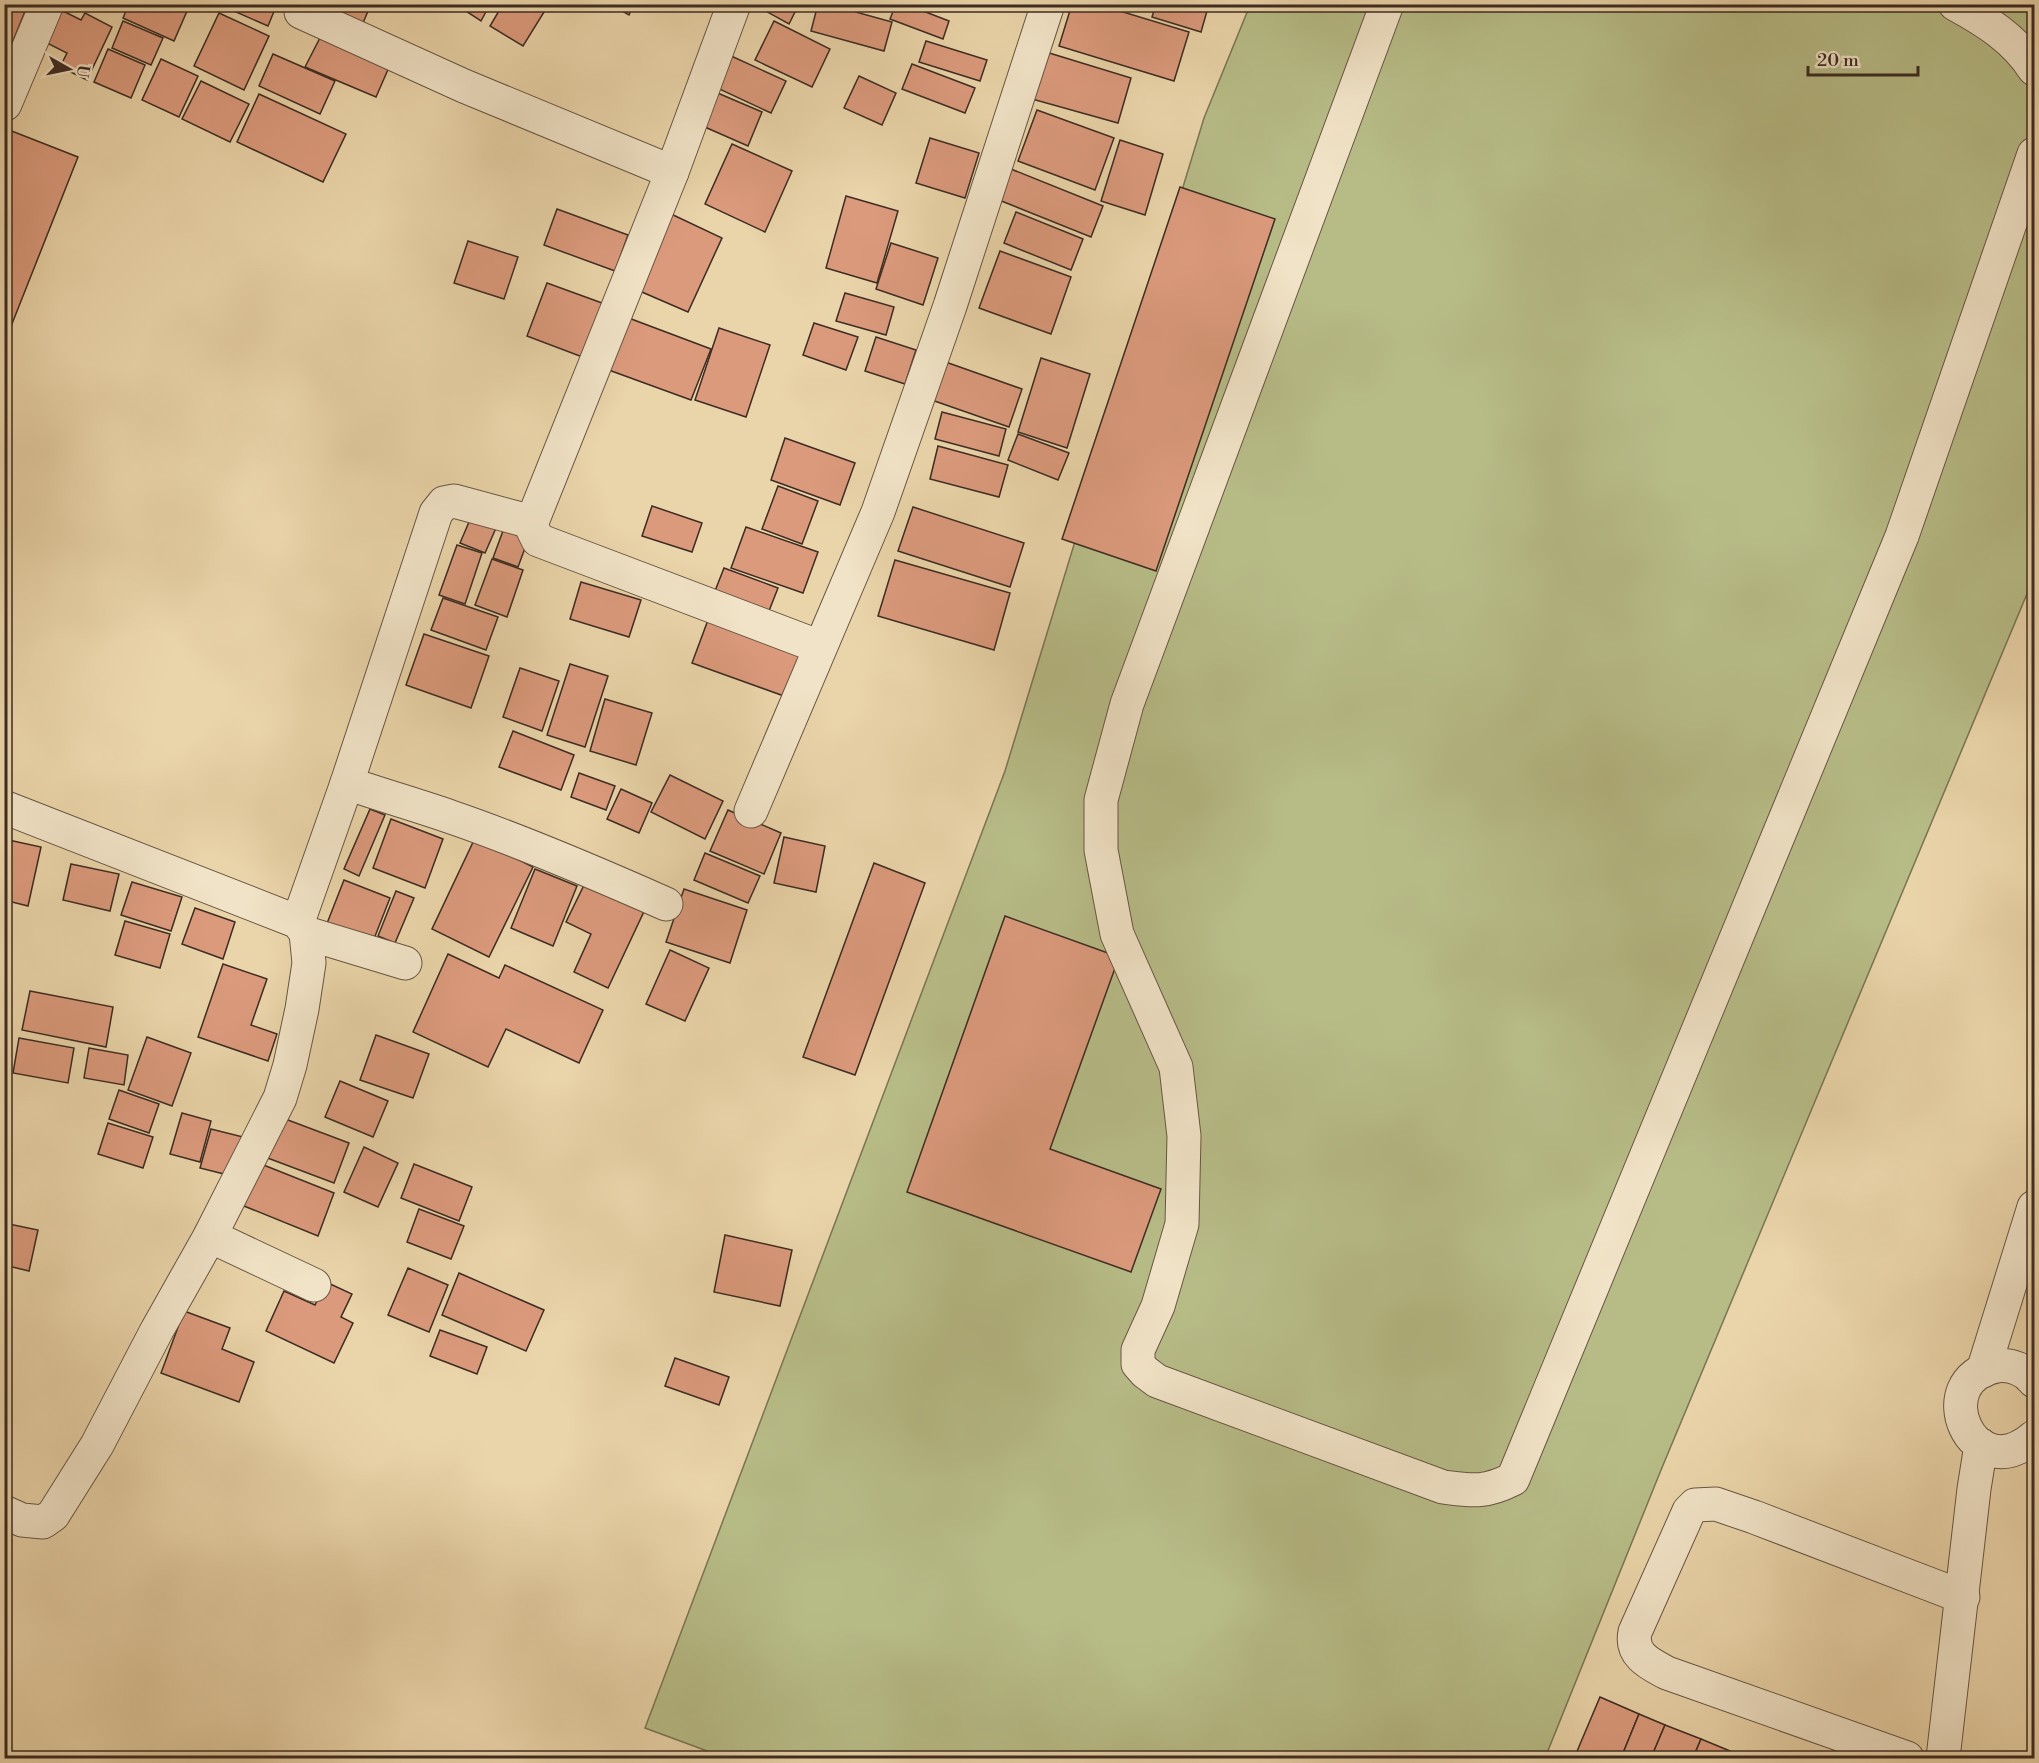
<svg xmlns="http://www.w3.org/2000/svg" width="2039" height="1763" font-family="'Libre Bodoni',serif">
<rect width="100%" height="100%" fill="#ead4a9"/>
<filter id="stains"><feTurbulence type="fractalNoise" baseFrequency=".00333" numOctaves="4"/><feColorMatrix values="0 0 0 0 .2 0 0 0 0 .09 0 0 0 0 .02 0 0 0 .5 -.17"/></filter>
<radialGradient id="worn" r=".72"><stop offset=".6" stop-color="#630" stop-opacity="0"/><stop offset="1" stop-color="#630" stop-opacity=".3"/></radialGradient>
<polygon fill="#b7bc87" stroke="#7a7455" stroke-width="1.5" points="1250,5 2034,5 2034,577 1661,1470 1545,1758 726,1758 645,1728 1005,771 1204,118"/>
<g fill="#db9a7c" stroke="#3c2c23" stroke-width="1.5">
<polygon points="4,4 28,4 13,41 4,38"/>
<polygon points="129,4 172,4 187,11 174,41 123,18"/>
<polygon points="218,4 277,4 268,26"/>
<polygon points="303,4 371,4 360,30"/>
<polygon points="455,4 490,4 481,21"/>
<polygon points="503,4 549,4 523,46 490,26"/>
<polygon points="610,4 634,4 629,15"/>
<polygon points="753,4 799,4 789,24"/>
<polygon points="818,4 827,4 892,22 884,51 811,31"/>
<polygon points="896,4 905,4 949,21 943,39 890,19"/>
<polygon points="1072,4 1097,4 1189,32 1174,81 1059,46"/>
<polygon points="1156,4 1209,4 1201,32 1152,17"/>
<polygon points="55,7 81,20 85,13 112,27 87,80 60,67 67,53 39,39"/>
<polygon points="219,13 269,36 244,90 194,66"/>
<polygon points="123,21 163,38 151,65 112,48"/>
<polygon points="774,21 830,49 812,87 755,60"/>
<polygon points="322,34 390,65 376,97 305,67"/>
<polygon points="926,41 987,60 980,81 919,62"/>
<polygon points="108,49 145,65 131,98 94,82"/>
<polygon points="1046,52 1131,78 1118,123 1032,99"/>
<polygon points="273,54 335,81 320,114 259,86"/>
<polygon points="729,55 786,81 771,113 715,87"/>
<polygon points="161,59 198,76 179,117 142,100"/>
<polygon points="912,64 975,88 965,113 902,89"/>
<polygon points="859,76 896,93 882,125 844,108"/>
<polygon points="201,81 249,104 230,142 182,119"/>
<polygon points="713,91 762,112 748,146 698,124"/>
<polygon points="259,94 346,134 323,182 237,142"/>
<polygon points="1037,110 1114,138 1095,190 1018,161"/>
<polygon points="4,128 78,157 4,344"/>
<polygon points="930,138 979,153 965,198 916,183"/>
<polygon points="1120,140 1163,154 1145,215 1101,201"/>
<polygon points="732,144 792,171 765,232 705,204"/>
<polygon points="1006,167 1103,206 1091,237 994,198"/>
<polygon points="1180,187 1275,219 1156,571 1062,539"/>
<polygon points="846,196 898,211 877,283 826,268"/>
<polygon points="557,209 628,235 615,271 544,245"/>
<polygon points="1016,212 1083,239 1071,270 1004,243"/>
<polygon points="669,213 722,238 688,312 635,289"/>
<polygon points="468,241 518,257 504,299 454,283"/>
<polygon points="891,243 938,258 923,305 876,289"/>
<polygon points="1000,251 1071,277 1051,334 979,308"/>
<polygon points="547,283 613,307 593,361 527,336"/>
<polygon points="845,293 894,307 886,335 836,321"/>
<polygon points="626,317 711,349 691,400 606,369"/>
<polygon points="814,323 858,337 846,370 803,355"/>
<polygon points="719,328 770,345 746,417 695,400"/>
<polygon points="876,337 916,350 905,384 865,371"/>
<polygon points="1041,358 1090,374 1067,448 1018,432"/>
<polygon points="940,360 1022,389 1009,427 926,398"/>
<polygon points="942,412 1006,429 999,456 935,439"/>
<polygon points="1018,434 1069,453 1058,480 1008,460"/>
<polygon points="785,438 855,463 840,505 771,480"/>
<polygon points="938,446 1008,465 999,497 930,479"/>
<polygon points="778,486 818,501 802,544 762,529"/>
<polygon points="652,506 702,523 692,552 642,536"/>
<polygon points="913,507 1024,543 1010,587 898,551"/>
<polygon points="475,508 500,519 485,553 460,543"/>
<polygon points="507,520 532,529 518,567 493,558"/>
<polygon points="746,527 818,552 803,593 731,568"/>
<polygon points="457,545 482,553 465,604 439,595"/>
<polygon points="492,559 523,570 507,617 475,605"/>
<polygon points="895,560 1010,593 994,650 878,616"/>
<polygon points="724,568 778,588 767,616 713,596"/>
<polygon points="581,582 641,600 629,637 570,619"/>
<polygon points="443,598 498,617 486,650 431,630"/>
<polygon points="708,620 810,656 795,700 692,663"/>
<polygon points="424,634 489,656 471,708 406,685"/>
<polygon points="570,664 608,676 585,747 547,735"/>
<polygon points="520,668 559,681 542,731 503,717"/>
<polygon points="605,699 652,713 636,765 590,751"/>
<polygon points="513,731 574,755 561,790 499,767"/>
<polygon points="579,773 615,786 606,810 571,797"/>
<polygon points="670,775 723,801 705,839 651,812"/>
<polygon points="621,789 652,803 639,833 607,819"/>
<polygon points="370,809 385,815 359,876 344,869"/>
<polygon points="728,810 781,833 764,874 710,851"/>
<polygon points="391,819 443,839 425,888 373,868"/>
<polygon points="784,837 825,846 816,892 774,883"/>
<polygon points="475,838 533,867 489,957 432,929"/>
<polygon points="4,839 41,847 28,906 4,900"/>
<polygon points="705,853 760,876 748,903 694,880"/>
<polygon points="874,863 925,883 855,1075 803,1057"/>
<polygon points="71,864 119,874 110,911 63,900"/>
<polygon points="535,869 577,886 553,946 511,928"/>
<polygon points="589,875 648,903 608,988 574,972 591,934 566,922"/>
<polygon points="344,880 390,898 370,949 324,931"/>
<polygon points="132,882 182,897 171,931 121,915"/>
<polygon points="684,889 747,910 730,963 666,942"/>
<polygon points="396,891 414,898 395,943 378,936"/>
<polygon points="195,908 235,922 223,959 182,944"/>
<polygon points="1005,916 1119,957 1050,1149 1161,1189 1131,1272 907,1192"/>
<polygon points="125,921 170,934 160,968 115,955"/>
<polygon points="670,950 709,968 685,1021 646,1004"/>
<polygon points="448,954 499,978 505,965 603,1010 579,1063 506,1029 488,1067 413,1032"/>
<polygon points="223,964 267,979 251,1025 277,1034 268,1061 198,1037"/>
<polygon points="30,991 113,1007 106,1047 22,1030"/>
<polygon points="376,1035 429,1054 413,1098 360,1080"/>
<polygon points="147,1037 191,1053 172,1106 128,1090"/>
<polygon points="19,1038 74,1048 68,1083 13,1073"/>
<polygon points="89,1048 128,1055 124,1085 84,1078"/>
<polygon points="340,1081 388,1101 373,1137 325,1117"/>
<polygon points="119,1090 159,1104 149,1133 109,1119"/>
<polygon points="182,1113 211,1121 200,1162 170,1154"/>
<polygon points="280,1117 349,1143 334,1183 265,1157"/>
<polygon points="108,1123 153,1137 143,1168 98,1154"/>
<polygon points="211,1129 243,1137 232,1176 200,1168"/>
<polygon points="364,1147 398,1163 378,1207 344,1192"/>
<polygon points="261,1164 334,1193 318,1236 244,1206"/>
<polygon points="414,1164 472,1187 459,1221 401,1198"/>
<polygon points="419,1209 464,1226 451,1259 407,1242"/>
<polygon points="4,1223 38,1230 29,1271 4,1265"/>
<polygon points="725,1235 792,1250 780,1306 714,1292"/>
<polygon points="408,1268 448,1285 429,1332 388,1315"/>
<polygon points="459,1273 544,1310 526,1351 442,1315"/>
<polygon points="326,1282 352,1294 341,1317 353,1323 334,1363 266,1331 284,1291 315,1305"/>
<polygon points="184,1311 230,1328 222,1349 254,1362 239,1402 161,1373"/>
<polygon points="440,1330 487,1347 477,1374 430,1356"/>
<polygon points="675,1358 729,1377 719,1405 665,1386"/>
<polygon points="1600,1697 1639,1714 1621,1758 1582,1758 1575,1756"/>
<polygon points="1639,1714 1665,1725 1651,1758 1621,1758"/>
<polygon points="1665,1725 1701,1739 1693,1758 1651,1758"/>
<polygon points="1701,1739 1730,1751 1727,1758 1693,1758"/>
</g>
<g fill="none" stroke-linecap="round" stroke-linejoin="round">
<defs>
<g id="street">
<polyline points="734,4 672,172 532,522 533,530 538,540 820,647"/>
<path d="M1387,4L1127,704L1101,800V850L1117,934L1176,1067L1184,1136L1182,1224L1158,1306L1138,1350V1364L1145,1372L1157,1381L1443,1487C1474,1491 1485,1493 1513,1479L1902,536L2034,154"/>
<path d="M1955,4C1986,21 2015,39 2034,69"/>
<polyline points="301,12 464,86 672,172"/>
<polyline points="5,104 47,4"/>
<path d="M347,783C381,795 417,805 451,817C524,842 596,873 666,904"/>
<polyline points="4,807 298,922 306,933 309,963 302,1009 290,1065 280,1098 210,1236 157,1330 97,1445 53,1515 43,1522 22,1520 4,1512"/>
<polyline points="751,811 878,512 950,306 1048,4"/>
<polyline points="298,922 347,783 436,513 444,503 454,501 532,522"/>
<polyline points="306,933 405,963"/>
<polyline points="210,1236 314,1285"/>
<polyline points="1983,1371 2034,1207"/>
<path d="M2034,1381C2026,1370 2011,1364 1997,1366C1925,1379 1972,1491 2034,1437"/>
<path d="M1907,1758L1667,1673C1650,1664 1630,1655 1635,1632L1689,1511L1695,1505L1716,1504L1754,1517L1963,1597"/>
<polyline points="1943,1758 1974,1489 1981,1445"/>
</g>
</defs>
<use href="#street" stroke="#685644" stroke-width="35"/>
<use href="#street" stroke="#f1e3c7" stroke-width="33"/>
</g>
<rect width="2039" height="1763" fill="none" stroke="#ead4a9" stroke-width="24"/>
<rect x="6" y="6" width="2027" height="1751" fill="none" stroke="#3c2c23" stroke-width="3"/>
<rect x="12" y="12" width="2015" height="1739" fill="none" stroke="#3c2c23" stroke-width="1.5"/>
<g transform="translate(69 69) rotate(99)" stroke="#f1e3c7" stroke-width="4.5" paint-order="stroke">
<path d="M0-4.5L10 22L0 15L-10 22Z" fill="#3c2c23"/>
<text y="-9" font-size="16" font-weight="bold" text-anchor="middle" fill="#3c2c23">U</text>
</g>
<path d="M1808 66v9h110v-9" fill="none" stroke="#3c2c23" stroke-width="3"/>
<text x="1817" y="66" font-size="18" fill="#3c2c23" stroke="#f1e3c7" stroke-width="4.5" paint-order="stroke">20 m</text>
<rect width="100%" height="100%" filter="url(#stains)"/>
<rect width="100%" height="100%" fill="url(#worn)"/>
</svg>
